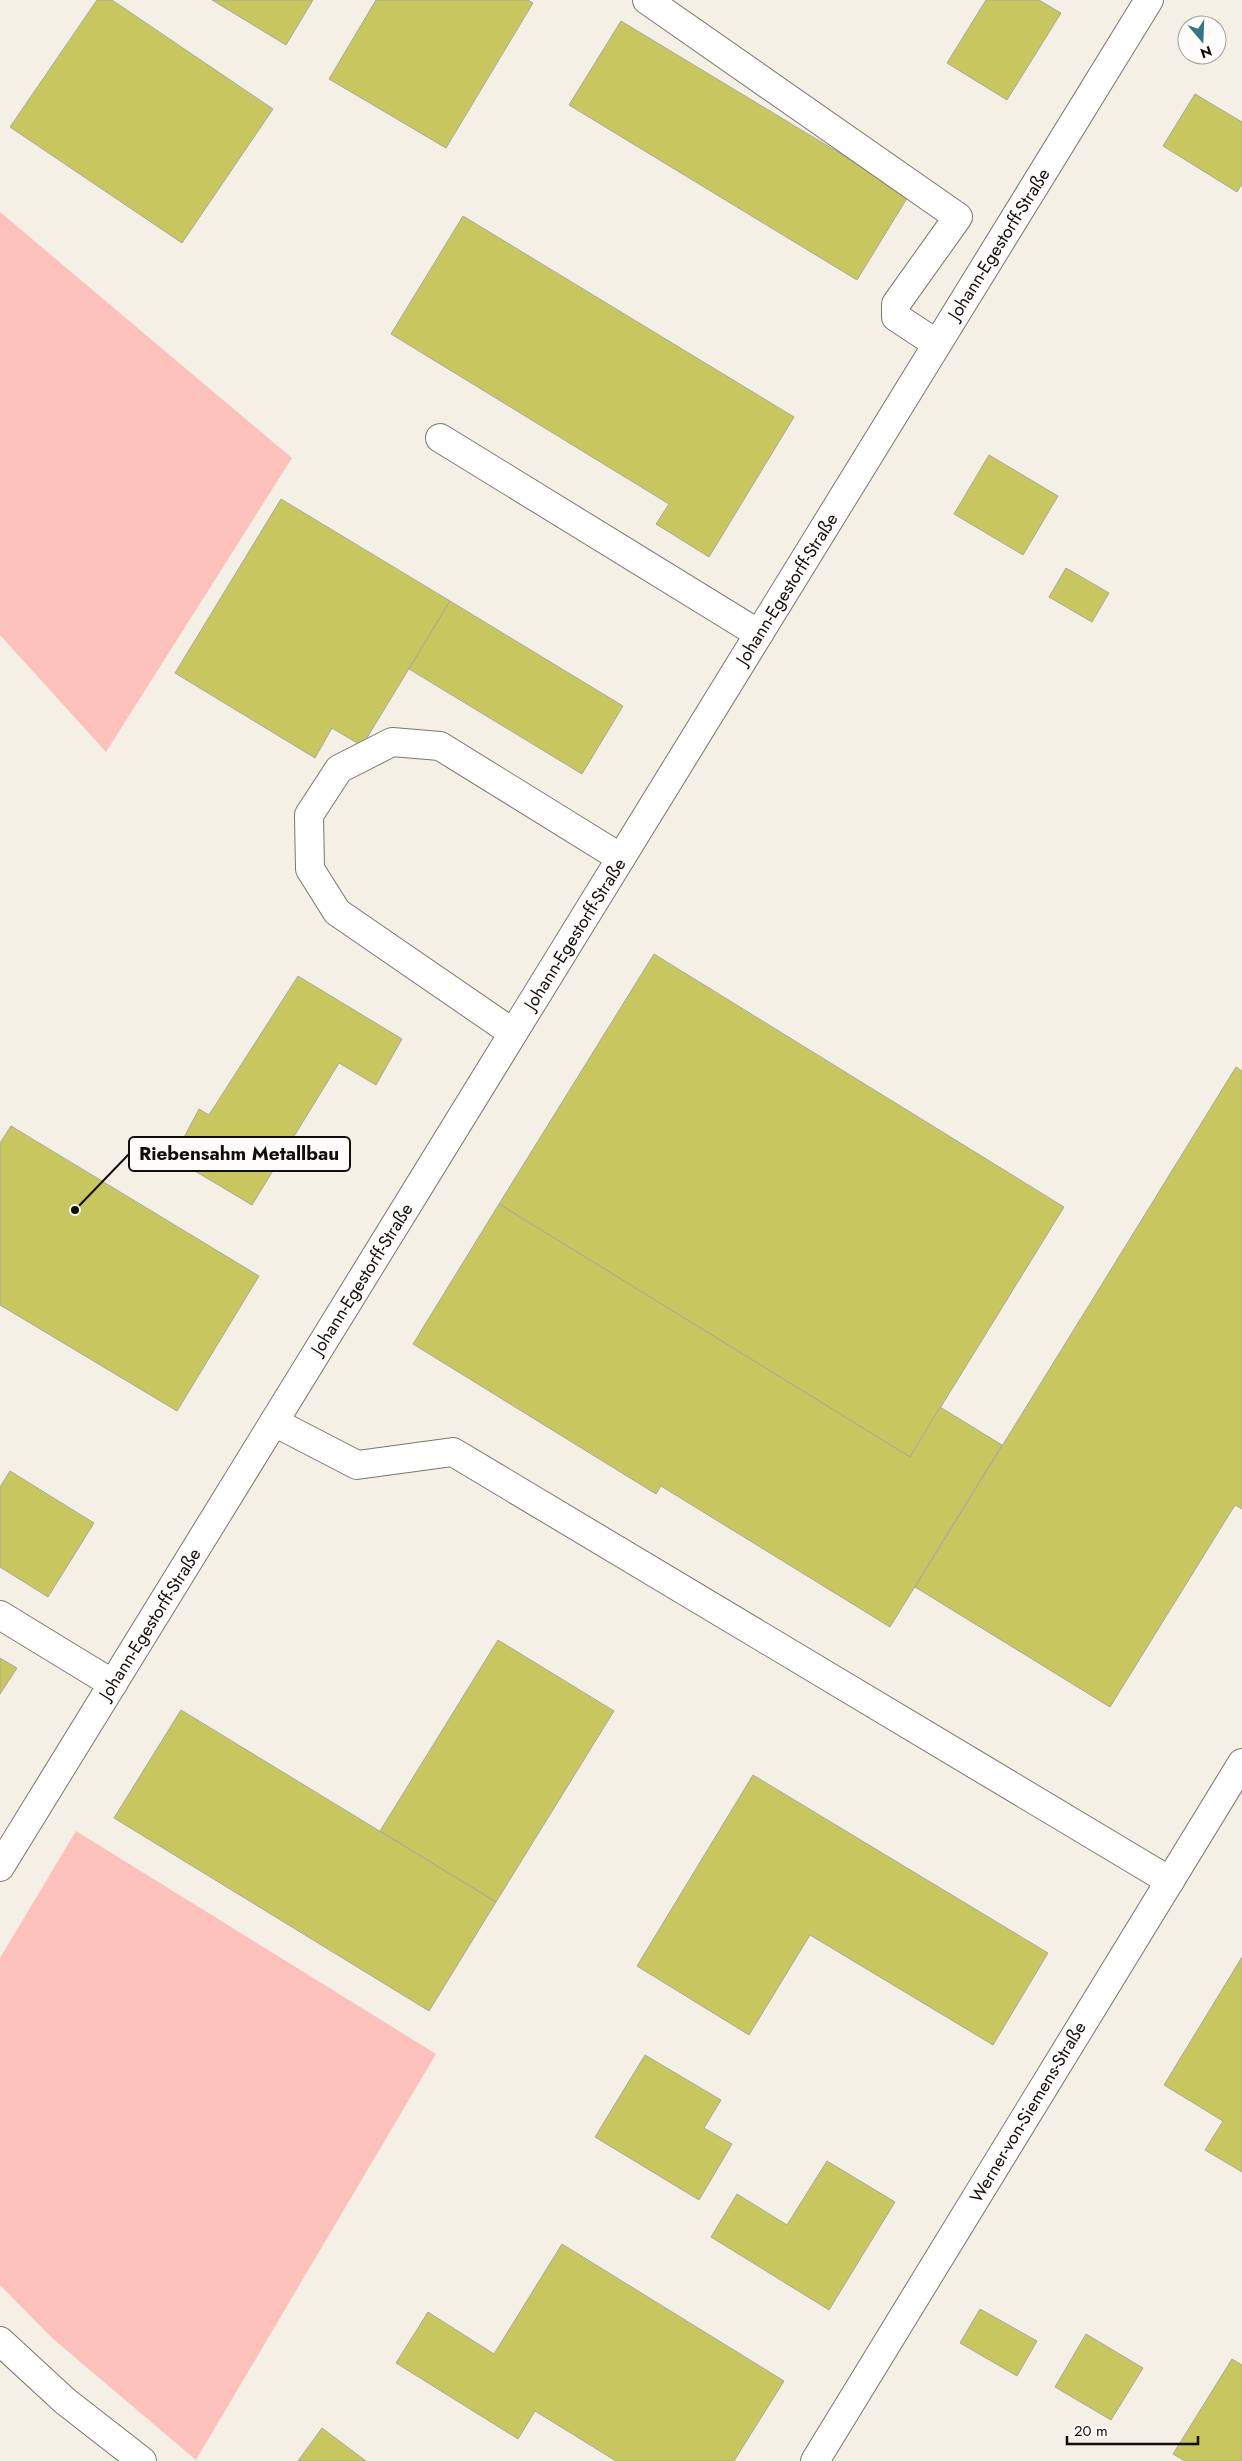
<svg xmlns="http://www.w3.org/2000/svg" width="1242" height="2461" font-family="Jost,sans-serif">
<rect width="100%" height="100%" fill="#f5f0e6"/>
<g fill="#fcc1ba">
<polygon points="0,212 292,458 106,752 0,635"/>
<polygon points="76,1831 436,2054 196,2460 52,2338 0,2285 0,1958"/>
</g>
<g fill="#c7c65f" stroke="#a8a99f">
<polygon points="97,0 112,0 273,109 182,243 10,127"/>
<polygon points="212,0 313,0 286,45"/>
<polygon points="376,0 528,0 533,3 446,148 329,79"/>
<polygon points="986,0 1039,0 1061,13 1007,100 947,63"/>
<polygon points="621,21 909,195 857,280 569,105"/>
<polygon points="1195,94 1242,122 1242,184 1237,192 1163,146"/>
<polygon points="463,216 794,417 709,557 656,524 669,504 391,334"/>
<polygon points="989,455 1058,496 1023,555 954,514"/>
<polygon points="281,499 450,601 362,746 332,728 315,758 175,673"/>
<polygon points="1066,568 1109,593 1092,622 1049,597"/>
<polygon points="450,601 623,706 582,774 409,669"/>
<polygon points="654,954 1064,1207 910,1457 499,1204"/>
<polygon points="298,976 402,1039 376,1085 339,1063 252,1205 173,1158 199,1109 209,1115"/>
<polygon points="1236,1067 1242,1071 1242,1509 1235,1505 1110,1707 915,1587"/>
<polygon points="11,1126 259,1276 177,1411 0,1305 0,1143"/>
<polygon points="499,1204 910,1457 940,1407 1002,1445 890,1627 661,1486 656,1494 413,1344"/>
<polygon points="10,1471 94,1523 48,1597 0,1567 0,1487"/>
<polygon points="498,1640 614,1711 496,1902 380,1831"/>
<polygon points="0,1658 17,1668 0,1694"/>
<polygon points="181,1710 496,1902 429,2011 114,1818"/>
<polygon points="753,1775 1048,1953 993,2045 810,1935 749,2035 637,1966"/>
<polygon points="1242,1957 1242,2172 1205,2150 1223,2121 1164,2085"/>
<polygon points="645,2055 721,2100 704,2128 732,2144 699,2200 595,2137"/>
<polygon points="827,2161 895,2202 829,2310 711,2237 737,2194 787,2225"/>
<polygon points="562,2244 784,2381 734,2461 616,2461 535,2411 518,2439 396,2363 428,2312 494,2354"/>
<polygon points="980,2309 1037,2341 1017,2376 960,2343"/>
<polygon points="1086,2334 1143,2368 1111,2420 1055,2387"/>
<polygon points="1232,2359 1242,2365 1242,2461 1185,2461 1173,2454"/>
<polygon points="322,2428 366,2461 298,2461"/>
</g>
<g fill="none" stroke-linecap="round" stroke-linejoin="round">
<defs>
<g id="minor">
<polyline points="647,0 958,217 896,304 896,317 937,344"/>
<polyline points="440,438 759,634"/>
<polyline points="513,1033 337,912 310,869 309,815 339,769 392,742 440,746 621,858"/>
<polyline points="274,1422 357,1465 453,1452 1170,1881"/>
<polyline points="0,1615 113,1684"/>
<polyline points="0,1867 1149,0"/>
<polyline points="0,2341 65,2401 142,2461"/>
<polyline points="815,2461 1242,1763"/>
</g>
</defs>
<use href="#minor" stroke="#7b766e" stroke-width="30"/>
<use href="#minor" stroke="#fff" stroke-width="28"/>
</g>
<g text-anchor="middle" stroke-width="4" stroke-linejoin="round" paint-order="stroke">
<g font-size="18" fill="#110f0c" stroke="#fefdfb">
<text transform="translate(999 244) rotate(-58)" y="6">Johann-Egestorff-Straße</text>
<text transform="translate(787 589) rotate(-58)" y="6">Johann-Egestorff-Straße</text>
<text transform="translate(575 934) rotate(-58)" y="6">Johann-Egestorff-Straße</text>
<text transform="translate(362 1279) rotate(-58)" y="6">Johann-Egestorff-Straße</text>
<text transform="translate(150 1624) rotate(-58)" y="6">Johann-Egestorff-Straße</text>
<text transform="translate(1028 2112) rotate(-59)" y="6">Werner-von-Siemens-Straße</text>
</g>
</g>
<path fill="none" stroke="#110f0c" stroke-width="2" d="M75 1210L129 1154"/>
<circle fill="#110f0c" stroke="#fefdfb" stroke-width="2" cx="75" cy="1210" r="5"/>
<rect fill="#fefdfb" stroke="#110f0c" stroke-width="2" x="129" y="1137" width="221" height="34" rx="5"/>
<g font-size="19" text-anchor="middle" font-weight="bold" fill="#110f0c">
<text x="239" y="1160">Riebensahm Metallbau</text>
</g>
<g transform="translate(1202 40) rotate(161)"><circle r="24" fill="#fefdfb" stroke="#9f9e9b"/>
<path d="M0-4L9 19L0 12L-9 19Z" fill="#347688"/>
<text y="-8" font-size="14" font-weight="bold" text-anchor="middle" fill="#110f0c">N</text>
</g>
<path d="M1067 2436v8h131v-8" fill="none" stroke="#110f0c" stroke-width="2.5"/>
<text x="1074" y="2436" font-size="15" fill="#110f0c" stroke="#fefdfb" stroke-width="4" paint-order="stroke">20 m</text>
</svg>
